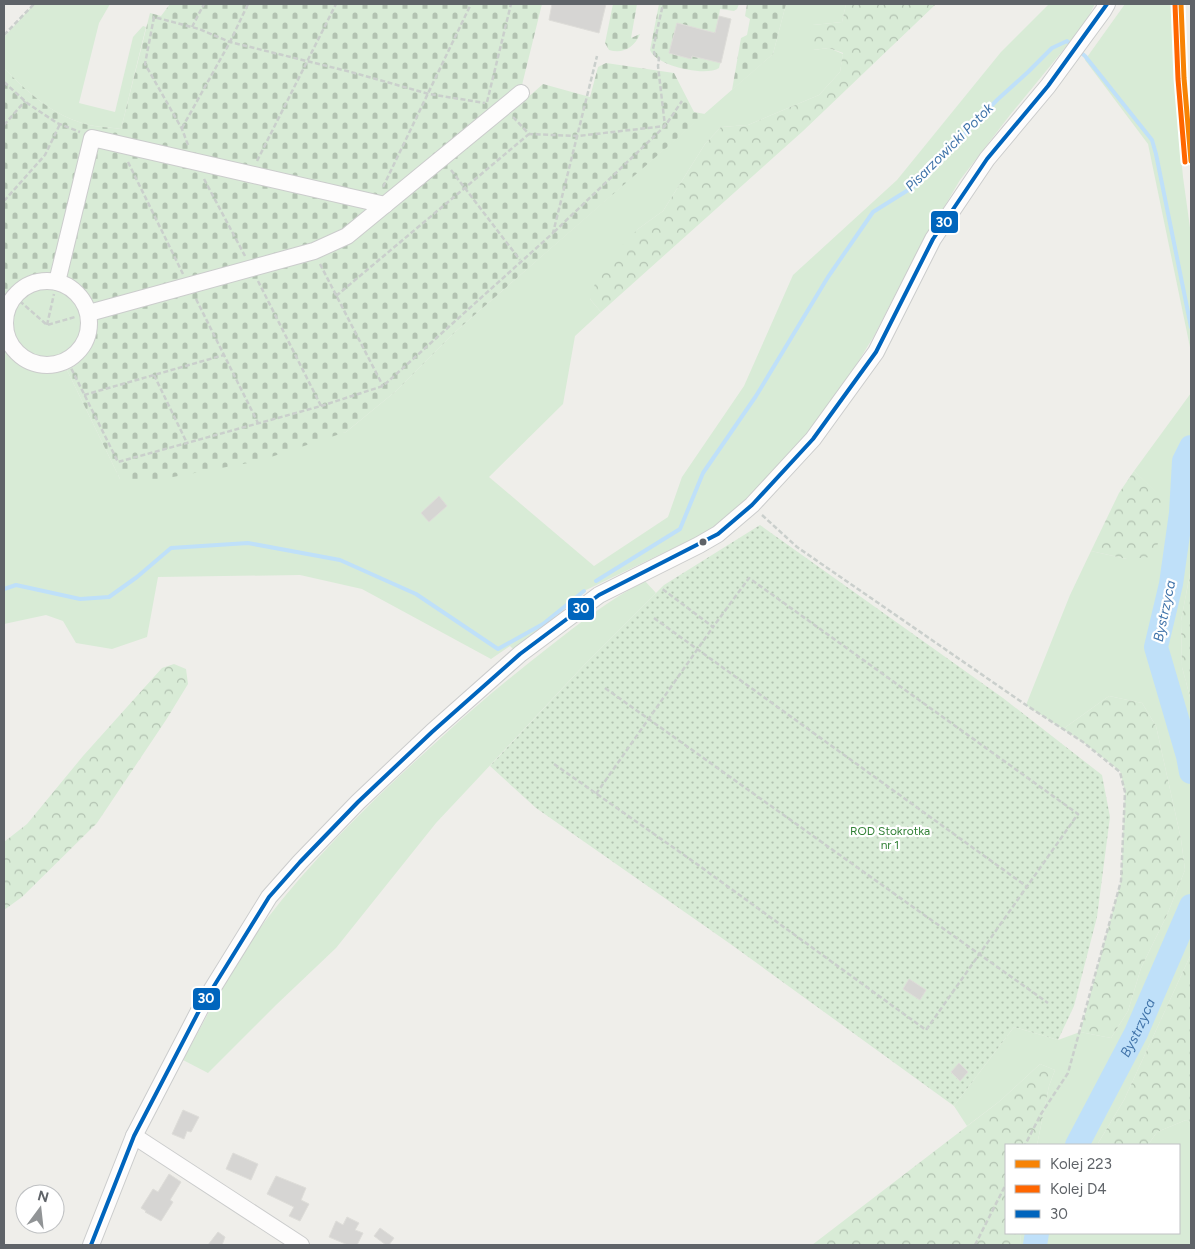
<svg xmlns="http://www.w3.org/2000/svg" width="1195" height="1249" font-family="Figtree,sans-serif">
<defs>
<pattern id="forest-crowns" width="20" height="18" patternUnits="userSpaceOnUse" patternTransform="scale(1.25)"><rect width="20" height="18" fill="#d8ebd6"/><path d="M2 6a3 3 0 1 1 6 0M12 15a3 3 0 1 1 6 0" fill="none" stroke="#b2c2b1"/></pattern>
<pattern id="cemetery-stones" width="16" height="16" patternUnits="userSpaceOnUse" patternTransform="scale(1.25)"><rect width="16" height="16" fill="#d8ebd6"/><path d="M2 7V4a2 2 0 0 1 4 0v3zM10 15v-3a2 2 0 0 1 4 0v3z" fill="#b2c2b1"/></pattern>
<pattern id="garden-dots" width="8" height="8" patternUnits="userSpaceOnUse" patternTransform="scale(1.25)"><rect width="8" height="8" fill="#d8ebd6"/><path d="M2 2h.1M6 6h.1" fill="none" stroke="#b2c2b1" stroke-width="1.8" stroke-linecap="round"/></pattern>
</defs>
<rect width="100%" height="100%" fill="#efeeea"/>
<g fill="#d8ebd6">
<path d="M34,4H110L99,23L79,103L115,112L133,37L143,26L146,27L121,129C108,127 92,127 79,122C49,112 25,90 4,68V37Z"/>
<path d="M786,4H846L842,22L813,25V50L829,48L843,54L840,72L819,95L748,125L721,127L705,144L663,211L638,229L590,299L601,312L575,336L563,404L489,477L594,566L668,517L682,477L744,386L793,275L897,180L1001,52L1049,4H1095L1085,23L1060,54L1010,115L960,180L912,262L874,336L842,388L797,446L743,504L709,531L584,591L514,650L510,646L491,659L362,589L300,575L158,577L147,637L112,649L76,643L63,621L46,615L4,624V347C20,371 39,378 67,370L120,479L346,432L396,391L455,332L773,54Z"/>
<polygon points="1125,4 1172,4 1176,100 1183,177 1191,235 1191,352 1148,144 1085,60"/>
<circle cx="47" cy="325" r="38"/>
<polygon points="1191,393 1191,568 1181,621 1182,667 1191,701 1191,954 1124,1100 1097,1145 1037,1145 1049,1086 1055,1070 1040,1064 1000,1101 967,1126 954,1106 1014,1027 1058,1040 1080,1032 1111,1038 1128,1011 1141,968 1167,915 1185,870 1181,839 1156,726 1142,703 1109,696 1063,729 1026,705 1070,595 1091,551 1127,559 1162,498 1134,471"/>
<path d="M645,581L656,593L587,662L436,823L336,948L276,1005L208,1073L183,1060C209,1013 233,963 266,920C318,852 381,792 444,735C478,704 513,675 549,647C580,623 610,599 645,581Z"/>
<polygon points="1186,1120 1191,1123 1191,1245 1020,1245 1021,1233 1179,1233 1179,1145 1148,1145 1157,1132"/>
</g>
<g fill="url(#forest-crowns)">
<polygon points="846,4 936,4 803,131 601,312 590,299 600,268 638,229 663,211 705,144 721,127 748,125 819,95 840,72 843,53 829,48 813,50 807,40 813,25 842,22"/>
<polygon points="1134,471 1162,497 1164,532 1151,557 1127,559 1091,551 1119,493"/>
<polygon points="1191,568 1191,701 1182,667 1181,621"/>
<polygon points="174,664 186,669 188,684 166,720 97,823 22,897 4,910 4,842 27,824 83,756 162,668"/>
<polygon points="1109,696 1142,703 1156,726 1181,839 1185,870 1167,915 1141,968 1128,1011 1111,1038 1080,1032 1121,881 1125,792 1120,771 1083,742 1063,729"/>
<polygon points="1191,954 1191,1123 1186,1120 1157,1132 1148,1145 1097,1145 1124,1100"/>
<polygon points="1040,1064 1055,1070 1049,1086 1037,1145 1006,1145 1006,1233 1021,1233 1020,1245 812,1245 1000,1101"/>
</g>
<g fill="url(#cemetery-stones)">
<path d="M170,4H542L522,85L517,88L526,99L543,84L590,97L598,67L606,63L674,73L694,112L705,114L455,332L396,391L346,432L259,461L162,479H120L67,370C72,367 77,365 80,361C125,323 72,252 22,283C14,288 8,294 4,302V68C25,90 49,112 79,122C92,127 107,127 121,129L150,13L161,16Z"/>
<path d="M613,4H637L631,38L640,34C634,48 623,54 609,50L605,43Z"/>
<path d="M659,4H739L737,9L734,11L720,9L719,16L731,19L719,68C706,77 656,66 650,50Z"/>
<polygon points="747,4 786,4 773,54 732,90 741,38 747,35 750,19 745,16"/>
</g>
<polygon fill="url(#garden-dots)" points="760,525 1003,698 1102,775 1110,817 1097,917 1074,1006 1058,1040 1014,1027 954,1106 729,943 536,808 490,766 587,662 664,585"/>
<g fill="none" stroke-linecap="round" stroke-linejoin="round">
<g stroke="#bfe0f9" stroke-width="4">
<polyline points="1079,51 1085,56 1152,140 1156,154 1191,327"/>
<polyline points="596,581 680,529 703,473 756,396 828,277 873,212 913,187 997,100 1028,72 1052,48 1067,41 1072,45"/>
<polyline points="4,589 16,585 80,599 109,597 137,577 171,548 248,543 340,560 416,594 498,649 543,624 584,591"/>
</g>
<g stroke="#bfe0f9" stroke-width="24">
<polyline points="1191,447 1184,461 1181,513 1171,584 1156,647 1188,756 1191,772"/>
<path id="s1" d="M1077,1145L1136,1033L1191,906"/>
<polyline points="1035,1245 1037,1233"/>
</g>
</g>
<g fill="#d6d5d3" stroke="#deddd9">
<polygon points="552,4 606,4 599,33 549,20"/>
<polygon points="719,16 731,19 721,63 692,56 691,59 669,53 677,23 715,33"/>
<polygon points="439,496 447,506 429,522 421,513"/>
<polygon points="909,979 926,990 920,1000 903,989"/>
<polygon points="959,1063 968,1072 960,1081 951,1072"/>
<polygon points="183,1110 199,1117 191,1132 187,1131 184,1139 172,1134"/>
<polygon points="233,1153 258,1164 251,1180 226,1169"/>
<polygon points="169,1174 181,1182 170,1200 173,1202 161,1221 145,1212 146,1211 141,1208 153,1189 158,1192"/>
<polygon points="276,1176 306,1188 301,1200 309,1204 300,1221 289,1216 294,1207 267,1194"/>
<polygon points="347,1217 359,1223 355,1230 363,1233 357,1245 348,1245 329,1237 336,1221 343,1225"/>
<polygon points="380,1228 394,1238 389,1245 386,1245 374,1236"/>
<polygon points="218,1232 225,1237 222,1245 208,1245"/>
</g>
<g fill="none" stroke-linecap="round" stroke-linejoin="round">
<defs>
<g id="minor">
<circle cx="47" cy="323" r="42"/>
<polyline points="57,282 92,138 385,205"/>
<polyline points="89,313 314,251 347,236 521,93"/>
<polyline points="134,1136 301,1245"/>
<polyline points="91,1245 134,1136 201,1007 269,897 300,862 358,802 432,732 520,654 599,595 699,545 718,534 752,505 813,439 876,352 933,239 987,159 1048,86 1103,11 1107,4"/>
</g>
</defs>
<use href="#minor" stroke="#cbcccc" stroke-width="18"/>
<g stroke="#cacfcc" stroke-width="2.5" stroke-dasharray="5 2.5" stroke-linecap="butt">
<polyline points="192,27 204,4"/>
<polyline points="4,35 34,4"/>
<polyline points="4,82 27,103 57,123 80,132"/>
<polyline points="487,102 511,4"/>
<polyline points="513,117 529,134 578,136 665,126 658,66 659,58 655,55 653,49 663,4"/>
<polyline points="4,125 25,101"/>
<polyline points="182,128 230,42 248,4"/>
<polyline points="188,145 182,129 145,64 154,17 199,29 230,42 351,72 429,94 485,103"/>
<polyline points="257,161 336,4"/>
<polyline points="128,162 183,274"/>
<polyline points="451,170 520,260"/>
<polyline points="204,179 245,256"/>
<polyline points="383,187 471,4"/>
<polyline points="4,201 45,155 60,124"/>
<polyline points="554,232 665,126 682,101"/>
<polyline points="320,264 383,386"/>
<polyline points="14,296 47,325 75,317"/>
<polyline points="336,296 529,134"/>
<polyline points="196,299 258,423"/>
<polyline points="47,325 54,294"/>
<polyline points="4,334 6,333"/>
<polyline points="68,362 118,462 321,406 258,281"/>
<polyline points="154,375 187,443"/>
<polyline points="84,395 224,355"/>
<polyline points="321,406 383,386 553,233 597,56"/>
<polyline points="762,515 797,547 1026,705 1083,742 1120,772 1125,792 1121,881 1068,1073 1041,1114 1025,1145"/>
<polyline points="654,618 1026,886"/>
<polyline points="605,688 1048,1003"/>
<polyline points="554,764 694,862 926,1030 1078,814 749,578 713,627 661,588"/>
<polyline points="596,794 713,627"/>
<polyline points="975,1245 1006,1184"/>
</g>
<use href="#minor" stroke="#fdfcfc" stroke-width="16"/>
<defs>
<polyline id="bus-1" points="91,1245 134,1136 201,1007 269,897 300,862 358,802 432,732 520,654 599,595 718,534 752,505 813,439 876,352 933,239 987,159 1048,86 1107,4"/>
</defs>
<use href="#bus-1" stroke="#fff" stroke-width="8"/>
<use href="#bus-1" stroke="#0065bd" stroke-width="4"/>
<defs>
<polyline id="rail-1" points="1181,4 1184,78 1191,161"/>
<polyline id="rail-2" points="1175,4 1178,79 1185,162"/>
</defs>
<use href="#rail-1" stroke="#fff" stroke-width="9"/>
<use href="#rail-2" stroke="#fff" stroke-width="9"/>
<use href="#rail-1" stroke="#f78305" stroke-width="5"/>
<use href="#rail-2" stroke="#f60" stroke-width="5"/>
</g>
<circle fill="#5f6368" stroke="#fff" stroke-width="2" cx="703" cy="542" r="4.5"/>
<g text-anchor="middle" stroke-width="4.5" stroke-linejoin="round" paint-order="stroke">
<g font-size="12" fill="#348238" stroke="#fff">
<text x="890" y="835">ROD Stokrotka<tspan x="890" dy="14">nr 1</tspan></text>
</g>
<g font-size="14" font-style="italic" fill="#4174aa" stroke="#fff">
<text transform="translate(949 147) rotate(-45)" y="5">Pisarzowicki Potok</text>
<text transform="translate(1164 611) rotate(-78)" y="5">Bystrzyca</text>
<text dy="5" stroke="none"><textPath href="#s1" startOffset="132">Bystrzyca</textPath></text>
</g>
</g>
<g stroke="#fff" stroke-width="2">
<rect x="930" y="210" width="29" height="24" rx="5" fill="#0065bd"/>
<rect x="567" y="597" width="28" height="24" rx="5" fill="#0065bd"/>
<rect x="192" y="987" width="29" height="24" rx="5" fill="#0065bd"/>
</g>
<g font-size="14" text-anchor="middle" font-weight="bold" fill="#fff">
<text x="944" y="227">30</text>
<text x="581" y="613">30</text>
<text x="206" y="1003">30</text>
</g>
<rect width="1195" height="1249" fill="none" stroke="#5f6368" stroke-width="10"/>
<rect x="1005" y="1144" width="175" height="90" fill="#ffffff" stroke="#bfc1c3"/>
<rect x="1015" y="1160" width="25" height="8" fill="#f78305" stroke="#bfc1c3"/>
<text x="1050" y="1169" font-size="15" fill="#5f6368">Kolej 223</text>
<rect x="1015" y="1185" width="25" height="8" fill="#ff6600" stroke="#bfc1c3"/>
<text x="1050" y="1194" font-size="15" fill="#5f6368">Kolej D4</text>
<rect x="1015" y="1210" width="25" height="8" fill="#0065bd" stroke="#bfc1c3"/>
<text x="1050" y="1219" font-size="15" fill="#5f6368">30</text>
<g transform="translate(40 1209) rotate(15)"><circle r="24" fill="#ffffff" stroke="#bfc1c3"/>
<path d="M0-4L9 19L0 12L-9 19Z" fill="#919496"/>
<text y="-8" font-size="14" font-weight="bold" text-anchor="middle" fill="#5f6368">N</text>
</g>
</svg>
